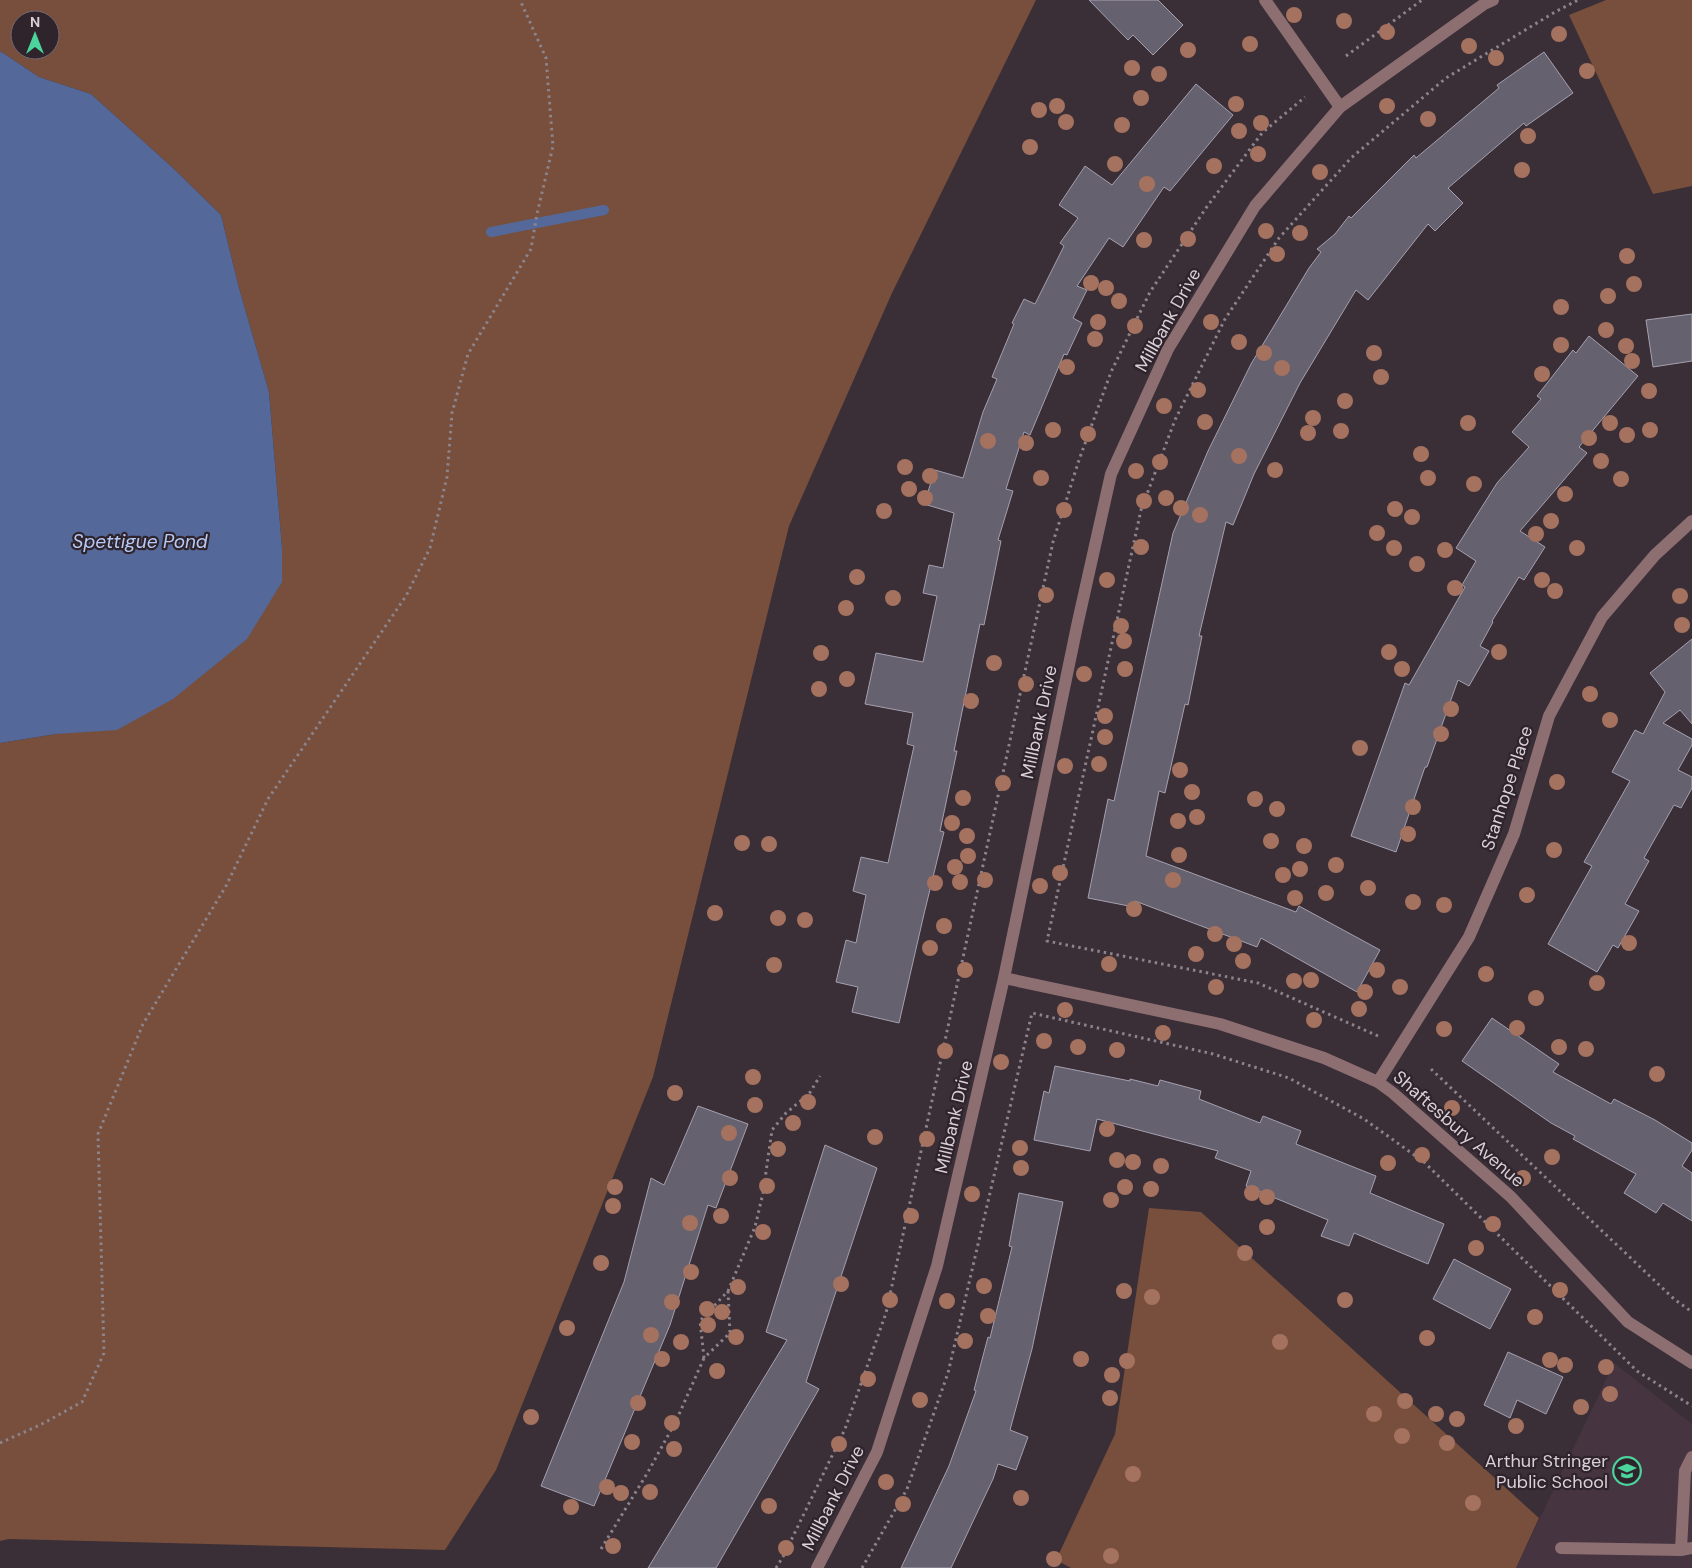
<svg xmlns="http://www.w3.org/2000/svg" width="1692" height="1568" font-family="'DM Sans',sans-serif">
<rect width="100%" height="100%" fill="#3a2e37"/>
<polygon fill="#463441" points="1614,1363 1692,1424 1692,1568 1516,1568"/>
<g fill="#774f3c" fill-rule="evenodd">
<path d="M0,0H1036L892,293L789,526L653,1077L496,1470L445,1550L9,1539L0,1541V743L56,734L282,548L269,392L239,288L221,215L173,168L91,94L39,77L0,51ZM20,20H50V50H20Z"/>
<polygon points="1606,0 1692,0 1692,186 1653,194 1569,15"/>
<polygon points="1149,1208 1201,1212 1539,1518 1516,1568 1071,1568 1056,1560 1115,1434"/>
</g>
<polygon fill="#54689a" points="0,51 39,77 91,94 173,168 221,215 239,288 269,392 282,548 282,582 247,639 173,699 117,730 56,734 0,743"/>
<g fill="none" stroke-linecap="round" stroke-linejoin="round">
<polyline stroke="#54689a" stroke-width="10" points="491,232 604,210"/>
</g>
<g fill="#66616f" stroke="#a5a0af">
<polygon points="1089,0 1158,0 1183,25 1153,55 1133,35 1128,40"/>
<polygon points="1544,52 1573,93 1526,126 1524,123 1448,188 1463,203 1435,231 1428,224 1368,300 1356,290 1300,383 1254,474 1233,525 1226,522 1199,636 1202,636 1188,705 1185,704 1165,793 1159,791 1146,856 1296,912 1299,906 1380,950 1357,992 1261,938 1257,947 1135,901 1134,907 1088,898 1108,799 1114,801 1173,533 1208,451 1251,364 1309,268 1321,252 1317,249 1335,234 1349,216 1351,218 1414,155 1416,158 1499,88 1497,85"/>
<polygon points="1196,84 1233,115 1170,191 1164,187 1123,247 1109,238 1077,286 1087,290 1073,318 1082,323 1067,355 1064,354 1030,435 1024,432 1006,489 1013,491 998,540 1001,541 984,625 980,624 954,751 957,751 940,831 944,832 924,914 899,1023 852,1012 858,987 836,982 846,940 856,943 866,895 853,891 861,857 888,863 914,746 907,744 913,713 865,704 876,653 923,662 937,596 923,593 929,565 943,568 954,513 924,504 935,470 963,478 983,412 997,379 992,377 1014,324 1012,323 1024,299 1035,304 1064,246 1060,243 1078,218 1059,205 1085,166 1112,185"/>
<polygon points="1692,314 1692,361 1653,367 1646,320"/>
<polygon points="1589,336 1638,376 1579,447 1587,453 1520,531 1545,547 1524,580 1519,577 1492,621 1493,622 1480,646 1489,651 1469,686 1458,680 1427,767 1425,767 1396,852 1351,836 1405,683 1409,685 1465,587 1462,585 1476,561 1456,548 1497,483 1529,447 1512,432 1541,399 1537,396 1573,350 1576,353"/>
<polygon points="1692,639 1692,724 1680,710 1663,723 1692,739 1692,745 1678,770 1692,777 1692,788 1681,808 1674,805 1644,858 1649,861 1625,904 1639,911 1618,948 1613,945 1597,972 1548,944 1592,866 1584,862 1630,781 1612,772 1635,730 1643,734 1665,692 1650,673"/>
<polygon points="1492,1018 1559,1064 1553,1072 1611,1104 1614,1099 1655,1120 1692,1143 1692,1150 1682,1166 1692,1173 1692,1221 1663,1203 1656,1213 1624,1193 1636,1174 1573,1139 1575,1136 1551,1123 1462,1061"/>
<polygon points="1055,1066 1130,1081 1130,1079 1158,1086 1160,1080 1201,1091 1199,1099 1260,1123 1263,1116 1301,1131 1296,1144 1376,1176 1370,1193 1444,1224 1428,1264 1354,1233 1349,1246 1321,1236 1328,1220 1246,1186 1251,1171 1215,1158 1218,1151 1097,1119 1090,1151 1034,1140 1044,1091 1049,1093"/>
<polygon points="698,1106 748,1124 716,1208 708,1205 670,1325 594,1506 541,1486 624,1282 651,1178 664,1185"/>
<polygon points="825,1145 877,1168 806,1382 819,1389 716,1568 648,1568 787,1340 766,1332"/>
<polygon points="1019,1193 1063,1202 1032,1349 1010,1430 1028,1437 1016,1470 998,1464 993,1479 951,1568 901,1568 949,1466 976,1391 974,1390 988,1337 990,1338 1012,1247 1009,1246"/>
<polygon points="1454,1259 1511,1289 1490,1329 1433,1299"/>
<polygon points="1508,1352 1563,1377 1546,1414 1517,1400 1510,1418 1484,1405"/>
</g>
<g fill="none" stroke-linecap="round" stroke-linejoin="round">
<g stroke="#8d838b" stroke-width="3" stroke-dasharray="2.5 4" stroke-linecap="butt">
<polyline points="1346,56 1422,0"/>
<polyline points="1378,1036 1258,983 1047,941 1141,510 1175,420 1225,319 1279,238 1351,158 1446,78 1555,12 1578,0"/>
<polyline points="1431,1069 1674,1299 1692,1312"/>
<polyline points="728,1291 730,1333 704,1358 700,1321 728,1291 755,1227 763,1193 772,1130 786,1113 809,1094 820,1076"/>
<polyline points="0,1443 40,1425 82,1402 104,1353 98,1134 143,1024 226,886 268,799 406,596 430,548 447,477 452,413 468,354 531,249 537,214 553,146 546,58 520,0"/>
<polyline points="601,1549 648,1472 676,1421 704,1358"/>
<polyline points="776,1568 784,1555 845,1429 886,1313 1053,542 1079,460 1111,372 1150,292 1206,208 1262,133 1305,97"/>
<polyline points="862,1568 907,1489 948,1373 1032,1013 1213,1054 1289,1078 1364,1119 1424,1162 1637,1371 1692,1406"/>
</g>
<g stroke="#8d6f72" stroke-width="12">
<polyline points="1265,0 1340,107"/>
<polyline points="1004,978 1220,1024 1324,1058 1378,1082 1393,1093 1511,1197 1628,1322 1692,1363"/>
<polyline points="1378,1082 1469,937 1514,834 1549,716 1602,617 1655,555 1692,521"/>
<polyline points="1692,1457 1685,1471 1681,1550 1692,1548"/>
<polyline points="1561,1548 1681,1550"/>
<polyline points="817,1568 877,1452 937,1266 1004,978 1077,626 1111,474 1168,349 1255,206 1340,107 1484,4 1493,0"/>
</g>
</g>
<g fill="#a57260">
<circle cx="1294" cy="15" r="8"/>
<circle cx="1344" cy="21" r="8"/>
<circle cx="1387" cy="32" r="8"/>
<circle cx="1559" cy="34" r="8"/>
<circle cx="1250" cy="44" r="8"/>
<circle cx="1469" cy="46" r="8"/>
<circle cx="1188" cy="50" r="8"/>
<circle cx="1496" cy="58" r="8"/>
<circle cx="1132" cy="68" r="8"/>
<circle cx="1587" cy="71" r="8"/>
<circle cx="1159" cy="74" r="8"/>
<circle cx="1141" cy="98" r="8"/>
<circle cx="1236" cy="104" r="8"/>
<circle cx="1057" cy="106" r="8"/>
<circle cx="1387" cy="106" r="8"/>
<circle cx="1039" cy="110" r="8"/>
<circle cx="1428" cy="119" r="8"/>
<circle cx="1066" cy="122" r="8"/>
<circle cx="1261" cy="123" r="8"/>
<circle cx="1122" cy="125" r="8"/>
<circle cx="1239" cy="131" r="8"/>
<circle cx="1528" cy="136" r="8"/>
<circle cx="1030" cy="147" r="8"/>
<circle cx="1258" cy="154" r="8"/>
<circle cx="1115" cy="164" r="8"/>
<circle cx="1214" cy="166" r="8"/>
<circle cx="1522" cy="170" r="8"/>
<circle cx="1320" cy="172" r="8"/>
<circle cx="1147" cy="184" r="8"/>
<circle cx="1266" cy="231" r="8"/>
<circle cx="1300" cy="233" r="8"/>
<circle cx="1188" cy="239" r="8"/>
<circle cx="1144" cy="240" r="8"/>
<circle cx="1277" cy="254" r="8"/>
<circle cx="1627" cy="256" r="8"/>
<circle cx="1091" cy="283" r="8"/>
<circle cx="1634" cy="284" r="8"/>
<circle cx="1106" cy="288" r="8"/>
<circle cx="1608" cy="296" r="8"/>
<circle cx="1119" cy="301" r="8"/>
<circle cx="1561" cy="307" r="8"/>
<circle cx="1098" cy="322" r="8"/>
<circle cx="1211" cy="322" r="8"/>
<circle cx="1135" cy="326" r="8"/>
<circle cx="1606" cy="330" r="8"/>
<circle cx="1095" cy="339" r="8"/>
<circle cx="1239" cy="342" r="8"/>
<circle cx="1561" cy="345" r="8"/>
<circle cx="1626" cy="346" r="8"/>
<circle cx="1264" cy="353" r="8"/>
<circle cx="1374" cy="353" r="8"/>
<circle cx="1632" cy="361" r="8"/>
<circle cx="1067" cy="367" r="8"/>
<circle cx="1282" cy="368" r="8"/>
<circle cx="1542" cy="374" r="8"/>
<circle cx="1381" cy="377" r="8"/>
<circle cx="1198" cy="390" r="8"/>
<circle cx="1649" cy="391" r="8"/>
<circle cx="1345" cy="401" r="8"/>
<circle cx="1164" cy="406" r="8"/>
<circle cx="1313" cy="418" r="8"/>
<circle cx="1205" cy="422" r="8"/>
<circle cx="1468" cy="423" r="8"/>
<circle cx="1610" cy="423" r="8"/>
<circle cx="1053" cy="430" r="8"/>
<circle cx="1650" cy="430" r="8"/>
<circle cx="1341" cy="431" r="8"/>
<circle cx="1308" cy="433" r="8"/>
<circle cx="1088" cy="434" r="8"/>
<circle cx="1627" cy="435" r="8"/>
<circle cx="1589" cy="438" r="8"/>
<circle cx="988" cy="441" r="8"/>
<circle cx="1026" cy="443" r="8"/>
<circle cx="1421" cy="454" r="8"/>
<circle cx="1239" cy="456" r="8"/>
<circle cx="1601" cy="461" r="8"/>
<circle cx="1160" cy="462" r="8"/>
<circle cx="905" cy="467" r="8"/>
<circle cx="1275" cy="470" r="8"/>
<circle cx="1136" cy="471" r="8"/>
<circle cx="930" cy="476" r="8"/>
<circle cx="1041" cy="478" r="8"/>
<circle cx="1428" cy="478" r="8"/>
<circle cx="1621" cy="479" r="8"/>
<circle cx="1474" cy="484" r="8"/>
<circle cx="909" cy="489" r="8"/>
<circle cx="1565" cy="494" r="8"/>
<circle cx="925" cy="498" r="8"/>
<circle cx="1166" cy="498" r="8"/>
<circle cx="1144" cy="501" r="8"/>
<circle cx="1181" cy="508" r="8"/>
<circle cx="1395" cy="509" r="8"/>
<circle cx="1064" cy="510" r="8"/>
<circle cx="884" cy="511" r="8"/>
<circle cx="1200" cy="515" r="8"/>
<circle cx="1412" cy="517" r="8"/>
<circle cx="1551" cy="521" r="8"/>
<circle cx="1377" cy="533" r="8"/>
<circle cx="1536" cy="534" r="8"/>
<circle cx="1141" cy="547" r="8"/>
<circle cx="1394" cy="548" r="8"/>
<circle cx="1577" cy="548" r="8"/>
<circle cx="1445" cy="550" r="8"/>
<circle cx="1417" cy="564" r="8"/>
<circle cx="857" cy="577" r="8"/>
<circle cx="1107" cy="580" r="8"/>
<circle cx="1542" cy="580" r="8"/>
<circle cx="1455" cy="588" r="8"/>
<circle cx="1555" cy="591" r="8"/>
<circle cx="1046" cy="595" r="8"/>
<circle cx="1680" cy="596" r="8"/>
<circle cx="893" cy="598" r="8"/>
<circle cx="846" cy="608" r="8"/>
<circle cx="1682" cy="625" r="8"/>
<circle cx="1121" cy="626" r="8"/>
<circle cx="1124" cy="641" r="8"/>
<circle cx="1389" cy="652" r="8"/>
<circle cx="1499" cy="652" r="8"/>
<circle cx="821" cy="653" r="8"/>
<circle cx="994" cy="663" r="8"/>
<circle cx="1125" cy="669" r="8"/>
<circle cx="1402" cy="669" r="8"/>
<circle cx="1084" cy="674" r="8"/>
<circle cx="847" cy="679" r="8"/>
<circle cx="1026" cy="684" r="8"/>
<circle cx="819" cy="689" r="8"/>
<circle cx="1590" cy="694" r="8"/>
<circle cx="971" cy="701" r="8"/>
<circle cx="1451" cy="709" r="8"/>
<circle cx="1105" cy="716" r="8"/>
<circle cx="1610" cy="720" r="8"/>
<circle cx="1441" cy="734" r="8"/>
<circle cx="1105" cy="737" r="8"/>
<circle cx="1360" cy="748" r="8"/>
<circle cx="1099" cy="764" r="8"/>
<circle cx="1065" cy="766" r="8"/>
<circle cx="1180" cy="770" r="8"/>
<circle cx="1557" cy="782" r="8"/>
<circle cx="1003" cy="783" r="8"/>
<circle cx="1192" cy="792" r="8"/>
<circle cx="963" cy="798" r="8"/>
<circle cx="1255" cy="799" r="8"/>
<circle cx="1413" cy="807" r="8"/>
<circle cx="1277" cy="809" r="8"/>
<circle cx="1197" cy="817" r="8"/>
<circle cx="1178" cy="821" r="8"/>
<circle cx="952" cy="823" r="8"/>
<circle cx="1408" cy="834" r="8"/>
<circle cx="967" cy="836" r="8"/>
<circle cx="1271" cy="841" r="8"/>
<circle cx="742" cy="843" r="8"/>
<circle cx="769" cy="844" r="8"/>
<circle cx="1304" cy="846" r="8"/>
<circle cx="1554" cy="850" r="8"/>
<circle cx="1179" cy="855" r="8"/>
<circle cx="968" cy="856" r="8"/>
<circle cx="1336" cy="865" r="8"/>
<circle cx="955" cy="867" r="8"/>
<circle cx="1300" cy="869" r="8"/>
<circle cx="1060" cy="873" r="8"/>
<circle cx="1283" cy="875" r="8"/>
<circle cx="985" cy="880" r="8"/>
<circle cx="1173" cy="880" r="8"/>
<circle cx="960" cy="882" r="8"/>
<circle cx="935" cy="883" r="8"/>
<circle cx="1040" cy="886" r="8"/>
<circle cx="1368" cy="888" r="8"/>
<circle cx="1326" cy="893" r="8"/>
<circle cx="1527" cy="895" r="8"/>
<circle cx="1295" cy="898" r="8"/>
<circle cx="1413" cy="902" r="8"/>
<circle cx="1444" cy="905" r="8"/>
<circle cx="1134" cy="909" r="8"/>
<circle cx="715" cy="913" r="8"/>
<circle cx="778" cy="918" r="8"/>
<circle cx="805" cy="920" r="8"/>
<circle cx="944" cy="926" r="8"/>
<circle cx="1215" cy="934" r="8"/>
<circle cx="1629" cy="943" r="8"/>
<circle cx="1234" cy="944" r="8"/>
<circle cx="930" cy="948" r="8"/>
<circle cx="1196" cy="954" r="8"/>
<circle cx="1243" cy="961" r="8"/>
<circle cx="1109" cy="964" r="8"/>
<circle cx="774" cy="965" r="8"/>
<circle cx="965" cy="970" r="8"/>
<circle cx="1377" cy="970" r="8"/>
<circle cx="1486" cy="974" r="8"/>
<circle cx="1311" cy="980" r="8"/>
<circle cx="1294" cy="981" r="8"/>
<circle cx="1597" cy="983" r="8"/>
<circle cx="1216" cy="987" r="8"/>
<circle cx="1400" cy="987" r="8"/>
<circle cx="1365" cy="992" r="8"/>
<circle cx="1536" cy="998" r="8"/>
<circle cx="1359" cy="1009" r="8"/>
<circle cx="1065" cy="1010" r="8"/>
<circle cx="1314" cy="1020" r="8"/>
<circle cx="1517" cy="1028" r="8"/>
<circle cx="1444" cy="1029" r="8"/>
<circle cx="1163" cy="1033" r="8"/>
<circle cx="1044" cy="1041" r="8"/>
<circle cx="1078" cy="1047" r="8"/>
<circle cx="1559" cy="1047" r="8"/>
<circle cx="1586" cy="1049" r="8"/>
<circle cx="1117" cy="1050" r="8"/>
<circle cx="945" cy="1051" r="8"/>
<circle cx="1001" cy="1062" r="8"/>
<circle cx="1657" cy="1074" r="8"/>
<circle cx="753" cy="1077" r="8"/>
<circle cx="675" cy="1093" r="8"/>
<circle cx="808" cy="1102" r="8"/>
<circle cx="755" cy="1105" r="8"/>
<circle cx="1452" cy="1108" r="8"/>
<circle cx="793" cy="1123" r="8"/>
<circle cx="1107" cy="1129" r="8"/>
<circle cx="729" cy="1133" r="8"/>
<circle cx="875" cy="1137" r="8"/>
<circle cx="927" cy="1139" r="8"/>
<circle cx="1020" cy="1148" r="8"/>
<circle cx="778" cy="1149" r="8"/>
<circle cx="1422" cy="1155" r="8"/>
<circle cx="1552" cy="1157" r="8"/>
<circle cx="1117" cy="1160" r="8"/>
<circle cx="1133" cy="1162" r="8"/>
<circle cx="1388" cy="1163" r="8"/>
<circle cx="1161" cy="1166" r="8"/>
<circle cx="1021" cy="1168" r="8"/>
<circle cx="730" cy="1178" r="8"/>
<circle cx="1523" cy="1178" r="8"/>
<circle cx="767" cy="1186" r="8"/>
<circle cx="615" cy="1187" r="8"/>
<circle cx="1125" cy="1187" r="8"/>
<circle cx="1151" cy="1189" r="8"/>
<circle cx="1252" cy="1193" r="8"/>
<circle cx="972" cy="1194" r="8"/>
<circle cx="1267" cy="1197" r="8"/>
<circle cx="1111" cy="1200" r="8"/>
<circle cx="613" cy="1206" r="8"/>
<circle cx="721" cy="1216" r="8"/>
<circle cx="911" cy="1216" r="8"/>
<circle cx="690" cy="1223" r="8"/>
<circle cx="1493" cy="1224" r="8"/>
<circle cx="1267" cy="1227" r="8"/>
<circle cx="763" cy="1232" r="8"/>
<circle cx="1476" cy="1248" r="8"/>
<circle cx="1245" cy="1253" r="8"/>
<circle cx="601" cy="1263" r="8"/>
<circle cx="691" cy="1272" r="8"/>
<circle cx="841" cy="1284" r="8"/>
<circle cx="984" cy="1286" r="8"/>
<circle cx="738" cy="1287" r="8"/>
<circle cx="1560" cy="1290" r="8"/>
<circle cx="1124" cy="1291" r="8"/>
<circle cx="1152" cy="1297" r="8"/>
<circle cx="890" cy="1300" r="8"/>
<circle cx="1345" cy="1300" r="8"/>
<circle cx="947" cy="1301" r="8"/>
<circle cx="672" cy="1302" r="8"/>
<circle cx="707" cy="1309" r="8"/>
<circle cx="722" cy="1312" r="8"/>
<circle cx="988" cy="1316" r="8"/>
<circle cx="1535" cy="1317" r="8"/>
<circle cx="708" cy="1325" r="8"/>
<circle cx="567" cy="1328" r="8"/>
<circle cx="651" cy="1335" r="8"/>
<circle cx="736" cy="1337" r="8"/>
<circle cx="1427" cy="1338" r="8"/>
<circle cx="965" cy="1341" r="8"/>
<circle cx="681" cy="1342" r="8"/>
<circle cx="1280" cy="1342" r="8"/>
<circle cx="662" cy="1359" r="8"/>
<circle cx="1081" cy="1359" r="8"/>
<circle cx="1550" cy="1360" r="8"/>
<circle cx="1127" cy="1361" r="8"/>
<circle cx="1565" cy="1365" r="8"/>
<circle cx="1606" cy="1367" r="8"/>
<circle cx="717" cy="1371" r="8"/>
<circle cx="1112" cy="1375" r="8"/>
<circle cx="868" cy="1379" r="8"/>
<circle cx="1610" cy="1394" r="8"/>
<circle cx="1110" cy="1398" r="8"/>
<circle cx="920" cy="1400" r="8"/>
<circle cx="1405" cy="1401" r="8"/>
<circle cx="638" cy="1403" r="8"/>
<circle cx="1581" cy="1407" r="8"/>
<circle cx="1374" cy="1414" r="8"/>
<circle cx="1436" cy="1414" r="8"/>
<circle cx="531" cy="1417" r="8"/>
<circle cx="1457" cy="1419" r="8"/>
<circle cx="672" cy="1423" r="8"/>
<circle cx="1516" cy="1426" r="8"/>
<circle cx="1402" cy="1436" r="8"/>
<circle cx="632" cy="1442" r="8"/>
<circle cx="1447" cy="1443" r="8"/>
<circle cx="839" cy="1444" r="8"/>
<circle cx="674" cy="1449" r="8"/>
<circle cx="1133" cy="1474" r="8"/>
<circle cx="886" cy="1482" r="8"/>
<circle cx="607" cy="1487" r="8"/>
<circle cx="650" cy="1492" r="8"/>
<circle cx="621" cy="1493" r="8"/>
<circle cx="1021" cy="1498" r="8"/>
<circle cx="1473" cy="1503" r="8"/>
<circle cx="903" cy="1504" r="8"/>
<circle cx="769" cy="1506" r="8"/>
<circle cx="571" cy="1507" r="8"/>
<circle cx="613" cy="1546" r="8"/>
<circle cx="786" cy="1548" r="8"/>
<circle cx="1111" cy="1556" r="8"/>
<circle cx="1054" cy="1559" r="8"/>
</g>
<defs>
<symbol id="school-ring" viewBox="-11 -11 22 22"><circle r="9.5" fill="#30242c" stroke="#4bd49b" stroke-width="1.5"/><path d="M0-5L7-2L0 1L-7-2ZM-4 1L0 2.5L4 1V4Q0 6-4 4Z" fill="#4bd49b"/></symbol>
</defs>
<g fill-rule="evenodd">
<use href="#school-ring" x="1611" y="1455" width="32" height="32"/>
</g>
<g text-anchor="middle" stroke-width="4.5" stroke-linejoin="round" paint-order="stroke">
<g font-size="18" fill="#d8d0d6" stroke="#30242c">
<text transform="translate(1168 320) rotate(-61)" y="6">Millbank Drive</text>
<text transform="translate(1039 722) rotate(-78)" y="6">Millbank Drive</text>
<text transform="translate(1507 788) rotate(-72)" y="6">Stanhope Place</text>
<text transform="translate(954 1117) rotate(-77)" y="6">Millbank Drive</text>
<text transform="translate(1459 1129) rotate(41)" y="6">Shaftesbury Avenue</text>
<text transform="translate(833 1498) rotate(-63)" y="6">Millbank Drive</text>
</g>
<g font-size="18" fill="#d8d0d6" stroke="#30242c" text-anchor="end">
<text x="1608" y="1467">Arthur Stringer<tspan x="1608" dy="21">Public School</tspan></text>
</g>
<g font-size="19" font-style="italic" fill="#b6caf7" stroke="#30242c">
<text x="140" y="548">Spettigue Pond</text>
</g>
</g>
<g transform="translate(35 35)"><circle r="24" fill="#30242c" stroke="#736970"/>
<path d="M0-4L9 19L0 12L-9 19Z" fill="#4bd49b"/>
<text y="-8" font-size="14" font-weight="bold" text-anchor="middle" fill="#d8d0d6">N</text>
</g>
</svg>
